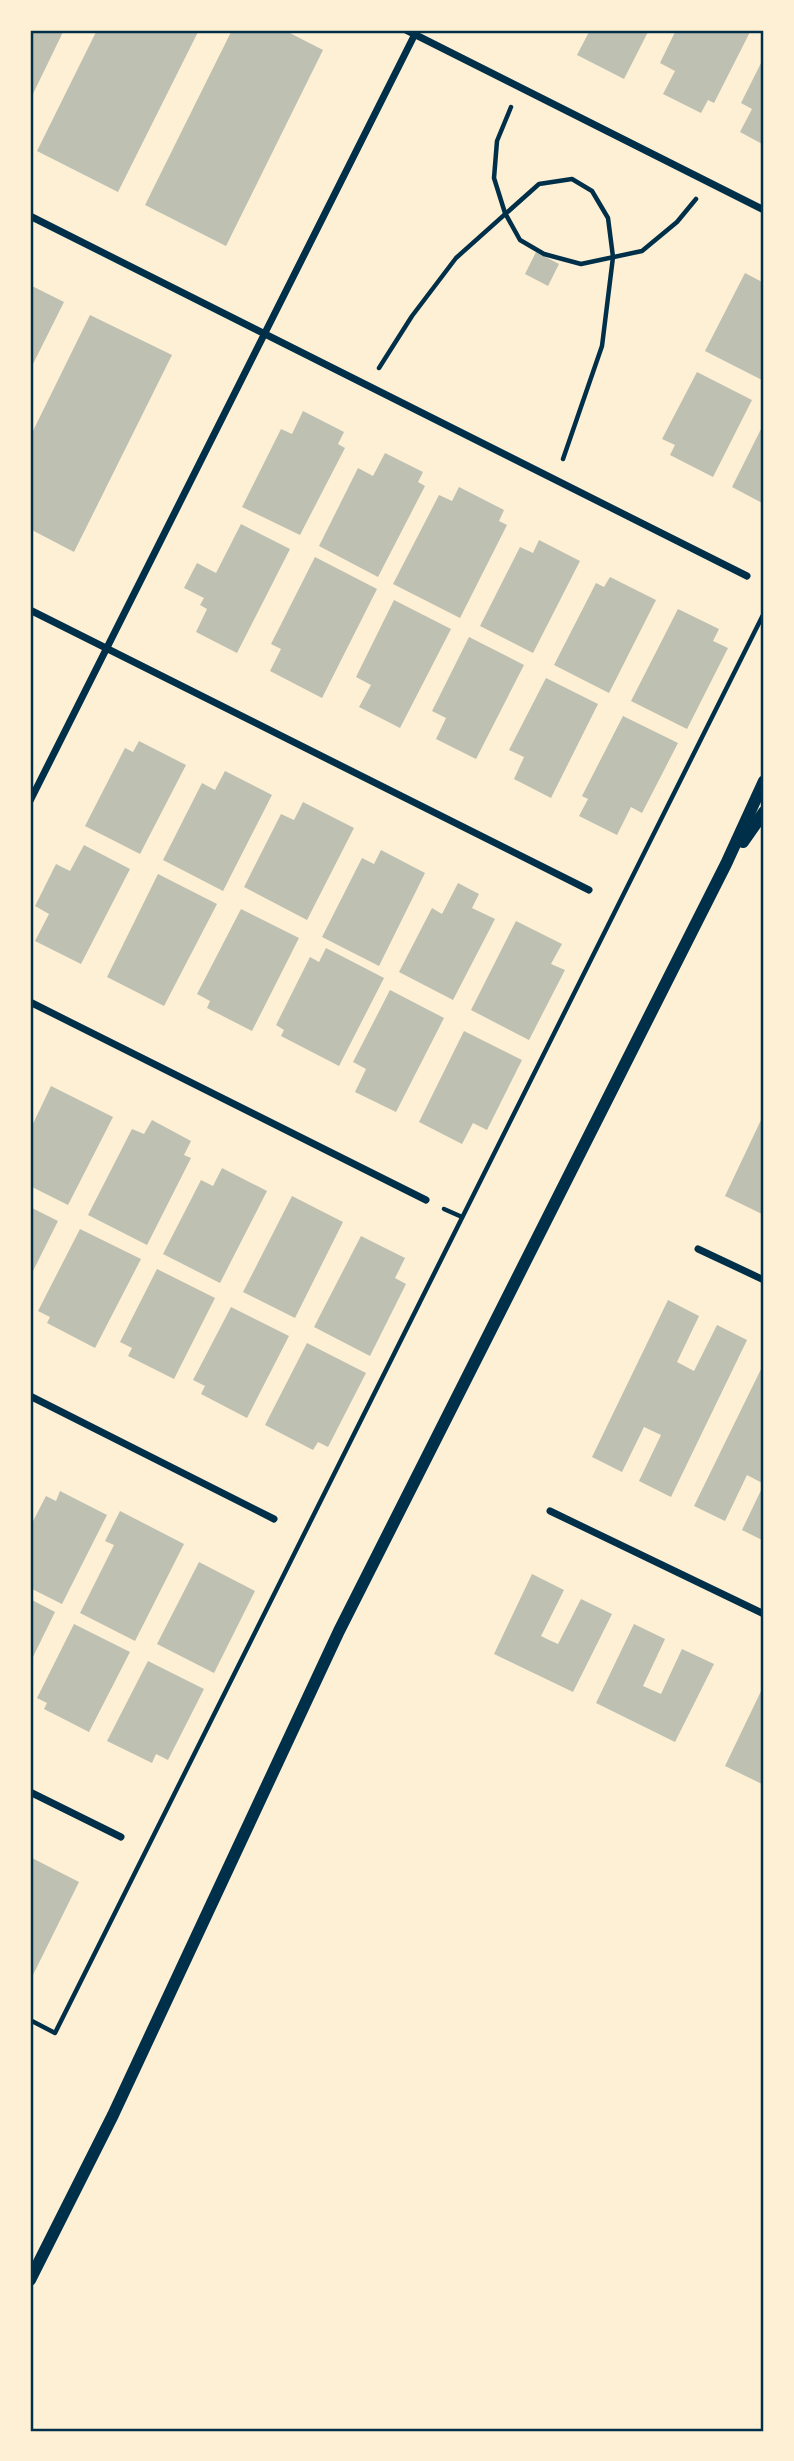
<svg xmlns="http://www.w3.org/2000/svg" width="794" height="2461" font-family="'Exo 2',sans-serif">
<rect width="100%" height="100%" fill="#fdf0d5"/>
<g fill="#bec0b2">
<polygon points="30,30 64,30 30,100"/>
<polygon points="97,30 199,30 118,192 37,151"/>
<polygon points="232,30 284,30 323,50 226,246 145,205"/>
<polygon points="590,30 649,30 624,79 577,55"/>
<polygon points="676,30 751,30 714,103 708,100 701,113 663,94 675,71 660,63"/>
<polygon points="764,57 764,145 740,132 752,109 741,103"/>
<polygon points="536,252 559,264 548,286 525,274"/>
<polygon points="745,273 764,283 764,376 762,380 705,351"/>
<polygon points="30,285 64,302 30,370"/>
<polygon points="90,315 172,355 74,552 30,529 30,437"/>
<polygon points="697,372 752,400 713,477 670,455 675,445 662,439"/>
<polygon points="303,411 344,432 338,444 345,448 300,535 242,507 281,429 292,434"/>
<polygon points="764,423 764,504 732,487"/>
<polygon points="385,453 423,472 418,482 425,486 378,577 319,546 358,468 373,476"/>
<polygon points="459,487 504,510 499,521 507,525 460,618 393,584 439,495 452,501"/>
<polygon points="241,524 290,549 237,653 196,632 207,609 200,605 204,598 184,588 197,563 216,573"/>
<polygon points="539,540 580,561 533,653 480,626 520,547 533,553"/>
<polygon points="315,557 377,589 322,698 270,671 281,649 271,644"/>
<polygon points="610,577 656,600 609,693 554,665 596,583 604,587"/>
<polygon points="394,600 451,629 400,728 359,707 371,685 356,677"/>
<polygon points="678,609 719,629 713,641 728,648 687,729 631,701"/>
<polygon points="469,637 524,665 476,759 436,739 446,718 432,711"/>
<polygon points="546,678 598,704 551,798 514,779 524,757 509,750"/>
<polygon points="623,716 678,743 642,813 631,807 617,835 579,816 588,799 582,796"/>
<polygon points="139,741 186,765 140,854 85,826 125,748 133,752"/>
<polygon points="225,771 272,795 223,891 163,860 202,783 215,790"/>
<polygon points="303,802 354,828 307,920 244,887 281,814 294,820"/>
<polygon points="84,845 130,869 81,964 35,941 49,914 35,906 56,864 70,871"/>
<polygon points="381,850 425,873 379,966 322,937 362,858 374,864"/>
<polygon points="158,874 217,904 164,1006 107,977"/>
<polygon points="458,883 479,894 472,908 495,919 453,1000 399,972 432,908 442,914"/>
<polygon points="241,909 299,938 252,1031 207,1008 210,1001 197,994"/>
<polygon points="516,921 562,944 551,964 565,970 529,1040 471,1010"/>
<polygon points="326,948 384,978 339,1066 281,1036 284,1030 276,1025 310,957 319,962"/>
<polygon points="390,990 444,1018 396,1112 355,1092 366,1069 353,1062"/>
<polygon points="464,1031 522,1060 487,1130 473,1123 462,1144 419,1122"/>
<polygon points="51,1086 113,1117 68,1205 30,1186 30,1130"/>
<polygon points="152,1120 191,1141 184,1155 191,1158 147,1245 88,1215 132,1129 144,1134"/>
<polygon points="761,1120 764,1122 764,1215 725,1196"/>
<polygon points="222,1168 267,1191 220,1283 163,1254 201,1180 213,1186"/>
<polygon points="292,1196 343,1222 295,1318 243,1292"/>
<polygon points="30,1207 58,1221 30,1277"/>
<polygon points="80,1229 141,1259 95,1348 47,1323 50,1317 38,1311"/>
<polygon points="361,1236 405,1258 395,1278 406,1284 370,1356 314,1327"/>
<polygon points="157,1269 215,1298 174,1379 128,1356 132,1348 120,1342"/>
<polygon points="668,1300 699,1316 677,1362 694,1371 717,1325 747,1340 671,1497 639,1481 661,1435 644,1427 622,1472 592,1457"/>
<polygon points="231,1307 289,1336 247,1418 201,1394 205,1386 193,1380"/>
<polygon points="307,1343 366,1373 328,1447 318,1442 313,1450 265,1425"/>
<polygon points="764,1363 764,1541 742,1530 764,1484 747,1475 725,1521 694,1506"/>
<polygon points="60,1491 107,1515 62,1604 30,1588 30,1527 46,1496 56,1501"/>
<polygon points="120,1511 184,1544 135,1641 80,1613 114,1545 105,1541"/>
<polygon points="199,1562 255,1591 214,1673 157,1644"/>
<polygon points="532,1574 564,1590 541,1636 549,1640 558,1644 581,1599 612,1614 573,1692 494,1654"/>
<polygon points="30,1599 55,1612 30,1663"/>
<polygon points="74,1624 130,1652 89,1732 44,1709 47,1703 37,1698"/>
<polygon points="634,1624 665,1639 643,1686 661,1694 682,1649 714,1664 675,1742 596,1703"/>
<polygon points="148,1661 204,1689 168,1760 156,1754 152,1763 107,1741"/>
<polygon points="764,1685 764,1785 725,1766"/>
<polygon points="30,1857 79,1882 30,1981"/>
</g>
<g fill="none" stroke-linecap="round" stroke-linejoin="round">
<g stroke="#003049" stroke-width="4.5">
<polyline points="511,107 497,141 494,178 505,213 520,240 544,254 581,264 642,251 677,222 696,199"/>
<polyline points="379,368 412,316 456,258 539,184 572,179 592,191 608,218 613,257 602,346 563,459"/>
<polyline points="444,1209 462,1217"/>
<polyline points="30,2020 55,2033 764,613"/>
</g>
<g stroke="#003049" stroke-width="7">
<polyline points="406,30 764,210"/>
<polyline points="30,216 747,576"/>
<polyline points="30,610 589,890"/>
<polyline points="30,801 417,30"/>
<polyline points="30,1002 426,1200"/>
<polyline points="698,1249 764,1280"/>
<polyline points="30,1396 274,1519"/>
<polyline points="550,1511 764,1614"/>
<polyline points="30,1792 121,1837"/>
</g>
<g stroke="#003049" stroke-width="12">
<polyline points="743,842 764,812"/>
<polyline points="30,2280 113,2115 339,1631 726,864 764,781"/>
</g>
</g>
<rect width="794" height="2461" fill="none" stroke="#fdf0d5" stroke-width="63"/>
<rect x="32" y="32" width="730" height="2398" fill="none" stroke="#003049" stroke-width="2.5"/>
</svg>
